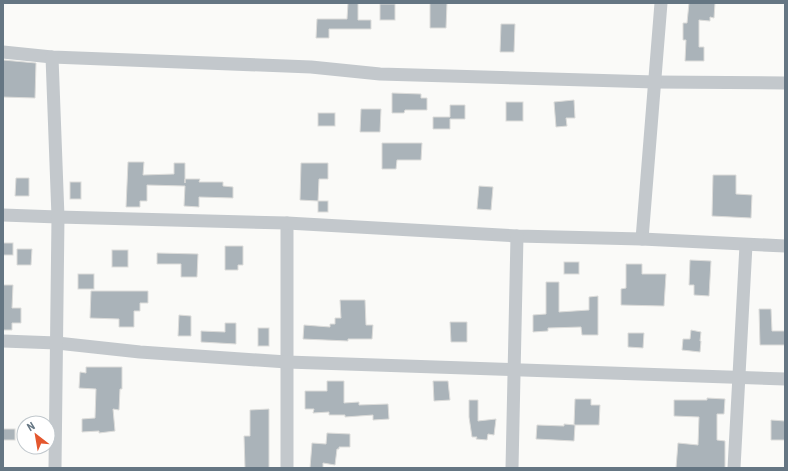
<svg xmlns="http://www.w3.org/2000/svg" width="788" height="471" font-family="'Roboto Condensed',sans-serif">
<rect width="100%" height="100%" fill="#fafaf8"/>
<g fill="#aab3b9" stroke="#dcdcda">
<polygon points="348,3 358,3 358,20 371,20 371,29 329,29 329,38 316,38 317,19 347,19"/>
<polygon points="430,3 447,3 446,28 430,28"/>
<polygon points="689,3 715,3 714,18 710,17 710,21 699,20 699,47 704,47 704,61 685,61 686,40 683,40 683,23 687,23"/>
<rect x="380" y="4" width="15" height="16"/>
<polygon points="501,24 515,24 514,52 500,52"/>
<polygon points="3,60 36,63 35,98 3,97"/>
<polygon points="392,93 421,94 421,98 427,98 427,110 405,110 404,113 392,113"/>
<polygon points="574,100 575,118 566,118 567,126 556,127 554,102"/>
<rect x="506" y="102" width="17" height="19"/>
<polygon points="450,105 465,105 465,119 450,119 450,129 433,129 433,117 450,117"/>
<polygon points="361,109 381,109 380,132 360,132"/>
<rect x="318" y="113" width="17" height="13"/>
<polygon points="382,143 422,143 421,160 397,160 396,169 382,169"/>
<polygon points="128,162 144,162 143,175 174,174 174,163 185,163 185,183 185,179 200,179 199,182 223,182 223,186 233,187 233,198 199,197 199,207 184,206 185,186 147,185 147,201 140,201 140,207 126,207"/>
<polygon points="301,163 328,163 328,179 319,179 318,201 300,200"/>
<polygon points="713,175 736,175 736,194 752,195 751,218 712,216"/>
<polygon points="16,178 29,178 29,196 15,196"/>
<rect x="70" y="182" width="11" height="17"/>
<polygon points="479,186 493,187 491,210 477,209"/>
<rect x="318" y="201" width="10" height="11"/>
<rect x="3" y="243" width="10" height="12"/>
<polygon points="225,246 243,246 243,265 238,265 238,270 225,270"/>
<polygon points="17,249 32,249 31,265 17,265"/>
<rect x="112" y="250" width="16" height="17"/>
<polygon points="157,253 198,254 197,277 181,277 181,264 157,264"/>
<polygon points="690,260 711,261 709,296 694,295 694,285 689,285"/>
<rect x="564" y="262" width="15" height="12"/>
<polygon points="626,264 642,264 642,274 666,274 664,306 621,305 621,289 626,288"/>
<rect x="78" y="274" width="16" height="15"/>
<polygon points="546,282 559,282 559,312 589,310 589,297 598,296 598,335 582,335 581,327 548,328 548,331 533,332 533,315 546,314"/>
<polygon points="3,285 13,285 12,308 21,308 21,323 12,323 12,330 3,330"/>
<polygon points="91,291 148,291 148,303 140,303 140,311 134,311 134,327 119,327 119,319 90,318"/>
<polygon points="340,300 365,300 366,325 373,325 372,339 348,339 348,341 303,339 304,325 330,327 330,324 335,324 335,318 341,318"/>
<polygon points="759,309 771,309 772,331 785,331 785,345 760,345"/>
<polygon points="179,315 191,316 191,336 178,336"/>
<polygon points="450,322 467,322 467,342 451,342"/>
<polygon points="225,323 236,323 236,344 201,342 201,331 225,332"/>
<rect x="258" y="328" width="11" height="18"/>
<polygon points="691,330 701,332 700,341 701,341 700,352 682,350 683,339 690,339"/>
<polygon points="628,333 644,333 643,348 628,347"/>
<polygon points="86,367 122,367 122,389 120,389 119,410 113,409 115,431 99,433 99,431 82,432 82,419 95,418 96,389 79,388 80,372 86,373"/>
<polygon points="327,381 344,381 344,403 359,402 359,405 388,404 389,419 373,420 373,415 345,417 345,415 329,415 329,412 313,413 314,409 305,409 305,391 327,391"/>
<polygon points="433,381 448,381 450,400 434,401"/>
<polygon points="707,398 725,399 724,414 717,414 717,440 725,441 725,468 676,468 678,443 698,445 699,417 674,416 674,400 707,400"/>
<polygon points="575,399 591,399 591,405 600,405 599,425 574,425"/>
<polygon points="469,400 478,400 478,421 496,419 494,435 488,434 487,440 476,439 477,437 472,437 469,417"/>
<polygon points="269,409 269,468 245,468 244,436 250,436 250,410"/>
<polygon points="771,420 785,421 785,440 771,440"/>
<polygon points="564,424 575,425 574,441 536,439 537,425 564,426"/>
<rect x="3" y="429" width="12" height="11"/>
<polygon points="327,433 350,434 350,447 339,447 339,449 337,449 335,465 323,463 323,468 310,468 312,443 326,444"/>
</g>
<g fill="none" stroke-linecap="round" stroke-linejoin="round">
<g stroke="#c3c8cc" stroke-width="13">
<polyline points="3,52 52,57 311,67 380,74 655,82 785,83"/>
<polyline points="3,215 58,217 52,57"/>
<polyline points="287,223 287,468"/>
<polyline points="642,239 661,3"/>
<polyline points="3,341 57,343 140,352 287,362 785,379"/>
<polyline points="55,468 58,217 287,223 517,236 642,239 785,246"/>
<polyline points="512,468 517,236"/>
<polyline points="734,468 746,245"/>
</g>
</g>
<rect width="788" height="471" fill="none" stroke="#657683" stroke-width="8"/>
<g transform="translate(36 435) rotate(329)"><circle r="19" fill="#ffffff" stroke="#c1c8cd"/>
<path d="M0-3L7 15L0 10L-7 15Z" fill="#e4572e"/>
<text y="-6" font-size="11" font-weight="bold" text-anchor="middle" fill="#657683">N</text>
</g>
</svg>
